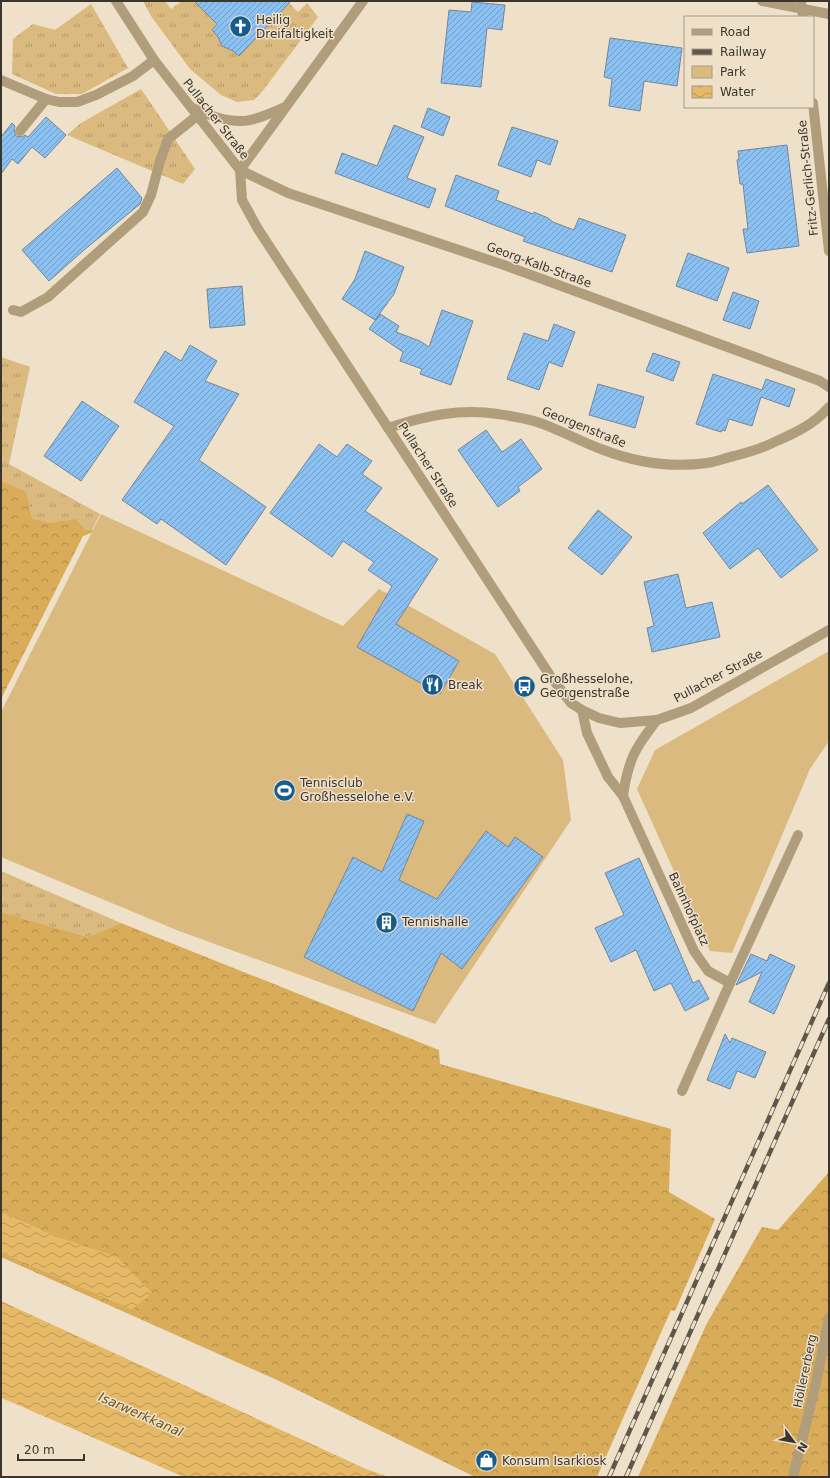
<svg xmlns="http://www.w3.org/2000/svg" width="830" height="1478" font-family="'DejaVu Sans',sans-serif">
<defs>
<pattern id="grass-tufts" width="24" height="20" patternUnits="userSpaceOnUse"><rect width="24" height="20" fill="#dbba80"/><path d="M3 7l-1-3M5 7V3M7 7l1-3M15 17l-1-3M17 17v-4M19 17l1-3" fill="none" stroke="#b39869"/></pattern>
<pattern id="forest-crowns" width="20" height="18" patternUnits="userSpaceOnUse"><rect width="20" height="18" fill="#d9ac5a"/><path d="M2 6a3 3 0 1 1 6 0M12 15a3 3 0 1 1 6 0" fill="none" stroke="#b18d4b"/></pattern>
<pattern id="water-waves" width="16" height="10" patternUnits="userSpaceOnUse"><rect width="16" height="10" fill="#e6b967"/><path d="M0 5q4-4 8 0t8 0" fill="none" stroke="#bc9755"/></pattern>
<pattern id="building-hatch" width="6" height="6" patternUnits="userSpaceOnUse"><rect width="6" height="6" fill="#8ac1f2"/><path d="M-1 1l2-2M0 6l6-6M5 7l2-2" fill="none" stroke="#729ec4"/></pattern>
</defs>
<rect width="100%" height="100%" fill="#eee0c9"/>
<g fill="url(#grass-tufts)">
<polygon points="143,1 165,1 171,9 182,1 194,1 217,24 212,30 220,39 222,45 227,48 231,48 238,56 289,3 298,12 307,3 318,17 262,92 254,100 237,102 221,95 190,69 151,16"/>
<polygon points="91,4 128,68 82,94 56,94 12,74 13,39 33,24 55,30"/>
<polygon points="141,89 150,102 195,169 183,184 67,135 81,123"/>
<polygon points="1,357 30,367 9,464 100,514 92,530 85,530 31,520 1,481"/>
<polygon points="1,871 121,923 88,937 1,912"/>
</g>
<g fill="url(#forest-crowns)">
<polygon points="1,481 26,492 32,519 49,523 76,519 85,530 100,530 83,536 1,699"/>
<polygon points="1,912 88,937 121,923 439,1050 440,1064 671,1129 669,1192 715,1219 675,1311 671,1310 597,1477 475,1477 277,1380 1,1257 1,1252 76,1285 49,1234 1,1212"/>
<polygon points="829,1172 829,1477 638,1477 706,1325 762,1227 778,1230"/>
</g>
<g fill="#dbba80">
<polygon points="101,514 343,626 379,589 495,654 563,760 571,820 435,1024 179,931 1,857 1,712"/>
<polygon points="829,651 829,741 810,769 732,953 710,951 637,789 655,750"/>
</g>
<g fill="url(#water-waves)">
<polygon points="1,1212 49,1234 117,1257 152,1293 132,1310 1,1252"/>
<polygon points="1,1301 366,1469 389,1477 184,1477 11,1402 1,1398"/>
</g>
<g fill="url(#building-hatch)" stroke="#748798">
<polygon points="194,1 291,1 239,56 233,51 222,46 218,37 212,30 217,24"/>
<polygon points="472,2 505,5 502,30 487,28 481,87 441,83 449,10 471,12"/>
<polygon points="610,38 682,48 677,86 644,81 640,111 609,106 612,79 604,77"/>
<polygon points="428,108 450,117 443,136 421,127"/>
<polygon points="46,117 66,135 45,158 32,147 18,164 12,159 1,174 1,137 12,123 15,126 14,130 16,136 22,137 25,135 28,137"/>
<polygon points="394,125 424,137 407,178 436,189 429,208 335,173 342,153 377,166"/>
<polygon points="512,127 558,141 550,165 537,160 531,177 498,165"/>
<polygon points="787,145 799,246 747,253 743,229 748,229 743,184 740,184 737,160 739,159 738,151"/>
<polygon points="117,168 142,198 140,204 84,250 49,281 22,250"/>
<polygon points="456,175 499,191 496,200 533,214 534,212 548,218 553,222 574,230 579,218 626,235 612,272 523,241 525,237 445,206"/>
<polygon points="365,251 404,267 394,294 375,320 342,299 355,279"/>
<polygon points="688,253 729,268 717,301 676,286"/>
<polygon points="242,286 245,325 210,328 207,289"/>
<polygon points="733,292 759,301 750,329 723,320"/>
<polygon points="442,310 473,321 451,385 420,374 422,369 400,361 403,352 369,329 380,314 399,326 396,332 420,341 429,347"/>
<polygon points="554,324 575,332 562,367 549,362 539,390 507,379 524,333 548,341"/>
<polygon points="190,345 217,361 205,381 239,394 199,460 266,507 226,565 161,519 157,524 122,500 174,426 134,402 165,351 181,361"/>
<polygon points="653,353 680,362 673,381 646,371"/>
<polygon points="713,374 762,390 766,379 795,389 789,407 761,397 752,426 729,419 725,431 722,430 721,432 696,424"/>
<polygon points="598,384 644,397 635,428 589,415"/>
<polygon points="82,401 119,426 81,481 44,456"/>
<polygon points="486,430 502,452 521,439 542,469 518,487 520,491 498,507 458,450"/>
<polygon points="319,444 337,457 347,444 372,461 362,474 382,488 365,511 438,559 396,624 459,661 440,694 357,647 392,586 368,570 374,562 343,541 332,557 270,513"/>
<polygon points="768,485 818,550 781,578 758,548 730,569 703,533 741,502 742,504"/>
<polygon points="598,510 632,537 602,575 568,548"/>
<polygon points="678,574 686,608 712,602 720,637 652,652 647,628 654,626 644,582"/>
<polygon points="407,814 424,821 399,880 437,899 486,831 508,847 515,837 543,857 462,969 441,953 413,1011 304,957 353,857 382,872"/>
<polygon points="639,858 693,983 699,980 709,999 685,1011 671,983 654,991 636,950 611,962 595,928 624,915 605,873"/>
<polygon points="751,954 767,961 770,954 795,966 774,1014 749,1002 762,972 736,985"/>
<polygon points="725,1034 730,1043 732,1038 766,1052 755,1078 737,1071 730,1089 707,1080"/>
</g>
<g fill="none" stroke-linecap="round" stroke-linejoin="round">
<g stroke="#b09d7b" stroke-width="10">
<polyline points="20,131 46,99"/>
<polyline points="13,310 21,312 48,297 143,212 151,195 160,161 168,139 197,116"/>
<polyline points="682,1091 730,983"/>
</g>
<g stroke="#b09d7b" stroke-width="10">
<polyline points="116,1 154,60 240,170 242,200 258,229 551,677 571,703 582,710 599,718 620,723 657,720 691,708 829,630"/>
<polyline points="762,1 829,14"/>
<polyline points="801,1 803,17"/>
<polyline points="1,80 46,99 59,102 77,102 96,95 133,76 154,60"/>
<polyline points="813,103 829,251"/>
<path d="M192,108C207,114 222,121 240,121C253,122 273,112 285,107"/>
<polyline points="240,170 288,193 504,265 820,381 829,387"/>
<polyline points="240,170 363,1"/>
<path d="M388,428C424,416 460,408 498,414C511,416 525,418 537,422C559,429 579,441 601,449C634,462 671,468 707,463C716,462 725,458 734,456C746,453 757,450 768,445C790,435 813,426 829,407"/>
<polyline points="582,710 587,733 608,777 623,796 694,951 708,971 730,983 798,835"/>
<path d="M623,796C628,760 635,748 657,720"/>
<polyline points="793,1477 816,1383 829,1318"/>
</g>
<defs>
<g id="rail">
<polyline points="609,1477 829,983"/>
<polyline points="626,1477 829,1019"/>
</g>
</defs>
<use href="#rail" stroke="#5e574b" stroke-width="4.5"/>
<use href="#rail" stroke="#eee0c9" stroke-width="3" stroke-dasharray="9" stroke-linecap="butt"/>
</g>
<defs>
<symbol id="church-disc" viewBox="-11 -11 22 22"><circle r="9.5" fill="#155c90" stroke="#eee0c9"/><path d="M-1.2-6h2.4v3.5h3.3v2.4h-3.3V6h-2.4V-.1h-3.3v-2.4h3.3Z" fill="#fff"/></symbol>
<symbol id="restaurant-disc" viewBox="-11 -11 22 22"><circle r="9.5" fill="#155c90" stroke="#eee0c9"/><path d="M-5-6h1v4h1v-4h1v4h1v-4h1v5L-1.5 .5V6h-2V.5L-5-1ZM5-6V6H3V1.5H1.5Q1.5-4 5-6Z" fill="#fff"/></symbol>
<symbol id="bus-disc" viewBox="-11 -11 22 22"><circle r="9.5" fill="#155c90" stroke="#eee0c9"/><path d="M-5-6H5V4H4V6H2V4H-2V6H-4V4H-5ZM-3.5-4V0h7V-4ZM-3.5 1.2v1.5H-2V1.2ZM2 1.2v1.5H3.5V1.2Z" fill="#fff"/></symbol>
<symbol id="stadium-disc" viewBox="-11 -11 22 22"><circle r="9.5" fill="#155c90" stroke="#eee0c9"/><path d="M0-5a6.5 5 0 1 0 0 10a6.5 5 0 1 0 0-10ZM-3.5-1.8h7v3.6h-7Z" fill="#fff"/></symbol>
<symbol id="building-disc" viewBox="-11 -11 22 22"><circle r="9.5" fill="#155c90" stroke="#eee0c9"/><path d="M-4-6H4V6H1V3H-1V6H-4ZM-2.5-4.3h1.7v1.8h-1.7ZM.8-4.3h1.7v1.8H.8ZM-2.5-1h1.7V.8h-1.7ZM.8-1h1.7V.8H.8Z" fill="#fff"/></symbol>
<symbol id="shop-disc" viewBox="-11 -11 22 22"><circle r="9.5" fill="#155c90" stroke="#eee0c9"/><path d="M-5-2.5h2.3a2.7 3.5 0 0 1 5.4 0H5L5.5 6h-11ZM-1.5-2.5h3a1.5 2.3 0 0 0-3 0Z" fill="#fff"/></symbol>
</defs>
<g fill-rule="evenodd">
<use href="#church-disc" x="228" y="14" width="25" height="25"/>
<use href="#restaurant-disc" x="420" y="672" width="25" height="25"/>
<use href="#bus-disc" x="512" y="674" width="25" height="25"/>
<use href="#stadium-disc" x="272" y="778" width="25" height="25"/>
<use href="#building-disc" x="374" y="910" width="25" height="25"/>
<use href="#shop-disc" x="474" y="1448" width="25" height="25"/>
</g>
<g text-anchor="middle" stroke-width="3" stroke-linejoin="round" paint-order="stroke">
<g font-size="12" fill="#3b362d" stroke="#eee0c9" text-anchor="start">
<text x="256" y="24">Heilig<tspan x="256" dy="14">Dreifaltigkeit</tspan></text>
<text x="540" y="683">Großhesselohe,<tspan x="540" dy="14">Georgenstraße</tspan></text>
<text x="448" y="689">Break</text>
<text x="300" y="787">Tennisclub<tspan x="300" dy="14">Großhesselohe e.V.</tspan></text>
<text x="402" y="926">Tennishalle</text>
<text x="502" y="1465">Konsum Isarkiosk</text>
</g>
<g font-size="12" fill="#3b362d" stroke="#eee0c9">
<text transform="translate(216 119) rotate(52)" y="4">Pullacher Straße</text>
<text transform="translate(808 178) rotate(-96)" y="4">Fritz-Gerlich-Straße</text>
<text transform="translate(539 265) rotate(20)" y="4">Georg-Kalb-Straße</text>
<text transform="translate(584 427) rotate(22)" y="4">Georgenstraße</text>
<text transform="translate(428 465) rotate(57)" y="4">Pullacher Straße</text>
<text transform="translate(718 676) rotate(-28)" y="4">Pullacher Straße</text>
<text transform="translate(689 909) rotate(65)" y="4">Bahnhofplatz</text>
<text transform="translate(805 1371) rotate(-78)" y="4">Höllererberg</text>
</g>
<g font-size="13" font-style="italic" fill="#6f5112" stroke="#eee0c9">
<text transform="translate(141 1414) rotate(24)" y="5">Isarwerkkanal</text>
</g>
</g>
<rect width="830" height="1478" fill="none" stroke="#3b362d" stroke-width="4"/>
<rect x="684" y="16" width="130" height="92" fill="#eee0c9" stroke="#a69c8b"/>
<rect x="692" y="29" width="20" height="6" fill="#b09d7b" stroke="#a69c8b"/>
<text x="720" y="36" font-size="12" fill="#3b362d">Road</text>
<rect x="692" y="49" width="20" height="6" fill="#5e574b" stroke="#a69c8b"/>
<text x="720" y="56" font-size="12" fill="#3b362d">Railway</text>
<rect x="692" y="66" width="20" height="12" fill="#dbba80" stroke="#a69c8b"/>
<text x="720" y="76" font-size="12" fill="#3b362d">Park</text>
<rect x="692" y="86" width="20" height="12" fill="url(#water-waves)" stroke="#a69c8b"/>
<text x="720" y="96" font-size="12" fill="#3b362d">Water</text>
<g transform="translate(794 1442) rotate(122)" stroke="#eee0c9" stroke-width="3" paint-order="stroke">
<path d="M0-3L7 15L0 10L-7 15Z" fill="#3b362d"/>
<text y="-6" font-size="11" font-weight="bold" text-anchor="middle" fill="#3b362d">N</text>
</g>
<path d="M18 1454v6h66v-6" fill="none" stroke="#3b362d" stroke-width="2"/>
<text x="24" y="1454" font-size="12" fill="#3b362d" stroke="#eee0c9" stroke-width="3" paint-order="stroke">20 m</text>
</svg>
